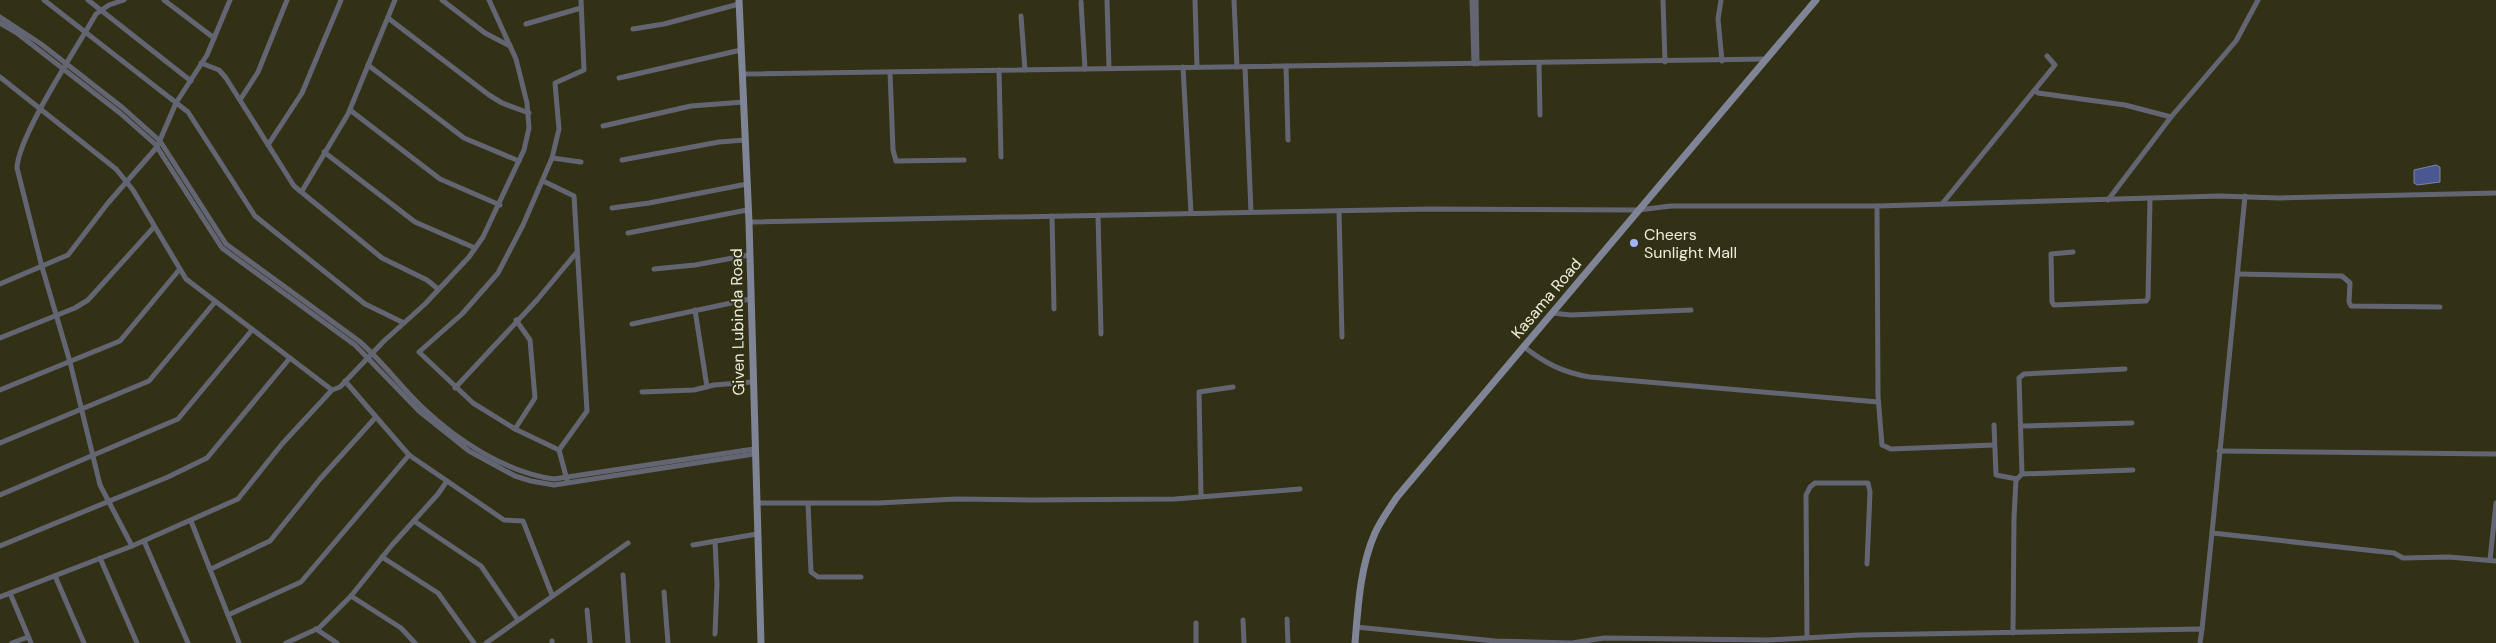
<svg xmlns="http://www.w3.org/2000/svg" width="2496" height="643" font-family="'DM Sans',sans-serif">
<rect width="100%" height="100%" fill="#323116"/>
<polygon fill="#4a5791" stroke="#7b84a7" points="2436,165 2440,167 2440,182 2417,185 2414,183 2414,170"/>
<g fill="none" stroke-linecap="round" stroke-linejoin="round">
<g stroke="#636672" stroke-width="5">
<polyline points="44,0 188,112 255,216 365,304 404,323"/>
<polyline points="88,0 191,81"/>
<path d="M124,0L109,5L96,14C78,46 18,136 17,168L42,267L70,362L100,485L132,546"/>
<polyline points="164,0 214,38"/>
<polyline points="442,0 485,33 510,46"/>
<polyline points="1107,0 1109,68"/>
<polyline points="1195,0 1197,67"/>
<polyline points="1234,0 1237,67"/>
<polyline points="1472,0 1474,64"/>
<polyline points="1476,0 1477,64"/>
<polyline points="1663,0 1665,62"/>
<polyline points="1721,0 1718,19 1722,61"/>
<polyline points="1081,2 1085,69"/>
<polyline points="1021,16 1025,70"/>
<path d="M0,17L41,44L123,108L160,141L226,244L359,341C382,361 400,386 422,407C458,441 505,472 554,479L754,449"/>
<polyline points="388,18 489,95 502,103 529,113"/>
<polyline points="0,23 17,33 120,113 155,144 222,248 355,345 419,411 469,451 515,476 531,481 554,485 754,454"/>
<polyline points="526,24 581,8"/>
<polyline points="633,29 664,24 739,4"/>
<polyline points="201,63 219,70 226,78 294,186 382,258 427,280 438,289"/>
<polyline points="1539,64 1540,115"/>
<polyline points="368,65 464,138 519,161"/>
<polyline points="1286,66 1288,140"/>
<polyline points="1183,67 1191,213"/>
<polyline points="1245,67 1251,212"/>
<polyline points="999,70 1001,157"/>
<polyline points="890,72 893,150 896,161 964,160"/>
<polyline points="742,74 1767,59"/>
<polyline points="0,77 116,169 133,190 186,279 332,390 340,387 384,341 425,304 469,257 483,237 524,150 529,128 527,103 516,59 489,0"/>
<polyline points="619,78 741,50"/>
<polyline points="2035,90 2038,93 2125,105 2171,117"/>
<polyline points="240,100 258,72 287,0"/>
<polyline points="350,110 440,179 500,205"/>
<polyline points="603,126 691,106 744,102"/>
<polyline points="268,145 302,93 341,0"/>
<polyline points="324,152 415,222 475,248"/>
<polyline points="552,158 581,162"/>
<polyline points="622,160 719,142 745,140"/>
<polyline points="543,181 574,196 587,411 559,450 567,480"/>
<polyline points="302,191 348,114 395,0"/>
<polyline points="2245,196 2212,533 2394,553 2403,558 2449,557 2496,561"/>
<polyline points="2108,200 2171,117 2236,41 2258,0"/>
<polyline points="1942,204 2055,65 2047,56"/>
<polyline points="1877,206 1878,396 1882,445 1891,449 1994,445"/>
<polyline points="612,208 649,203 747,184"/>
<polyline points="1339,211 1342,337"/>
<polyline points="1098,215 1101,334"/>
<polyline points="1052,216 1054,309"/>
<polyline points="749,222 1430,209 1638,210 1671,206 1877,206 2219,196 2279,198 2496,193"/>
<polyline points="628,233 747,210"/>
<polyline points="2073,252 2051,254 2052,302 2054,305 2146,301 2148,298 2150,199"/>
<polyline points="654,269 695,265 749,255"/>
<polyline points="2238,274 2342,276 2350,283 2349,302 2351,306 2440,307"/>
<polyline points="0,284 68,255 108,203 157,147 176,103 207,55 230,0"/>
<polyline points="695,310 707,387"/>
<polyline points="1552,313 1571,315 1691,310"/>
<polyline points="632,324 750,299"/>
<polyline points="0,338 75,308 88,300 154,227"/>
<path d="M1523,346C1544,363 1564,373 1590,377L1878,402"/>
<polyline points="345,381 409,455 504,520 523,521 552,595"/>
<polyline points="455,388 537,300 577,252"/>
<polyline points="0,390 120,341 179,270"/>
<polyline points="642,392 694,390 714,385 752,382"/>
<polyline points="1994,425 1996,475 2017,479"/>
<polyline points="2022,426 2132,423"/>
<polyline points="515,429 535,398 530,340 516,320"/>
<polyline points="0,443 149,381 215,302"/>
<polyline points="559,450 515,429 473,403 419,352 462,314 498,273 523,225 552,158 559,129 555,83 584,70 581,0"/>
<polyline points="2219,451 2496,454"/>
<polyline points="2022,474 2133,470"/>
<polyline points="0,495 178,419 252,330"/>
<polyline points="1201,496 1199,392 1233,387"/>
<polyline points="756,503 878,503 956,499 1031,500 1175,499 1300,489"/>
<polyline points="808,503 811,572 818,577 861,577"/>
<polyline points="191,521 239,643"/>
<polyline points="414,521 481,566 518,620"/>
<polyline points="144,541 188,643"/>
<polyline points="715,541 717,584 715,634"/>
<polyline points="693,545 757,534"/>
<polyline points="0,546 168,477 207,458 290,358"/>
<polyline points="382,557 438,593 474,643"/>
<polyline points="100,558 137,643"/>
<polyline points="2490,560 2496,503"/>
<polyline points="211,569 270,541 320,479 375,418"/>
<polyline points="623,575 628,643"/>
<polyline points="55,576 84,643"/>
<polyline points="664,592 668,643"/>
<polyline points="10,593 31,643"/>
<polyline points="351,596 401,628 415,643"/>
<polyline points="0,597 132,546 238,499 282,444 332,390"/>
<polyline points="587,610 590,643"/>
<polyline points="228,615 301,582 409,455"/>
<polyline points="1287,619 1288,643"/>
<polyline points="1243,620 1244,643"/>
<polyline points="1196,623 1196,643"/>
<polyline points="1356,627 1495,641 1572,643 1604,638 1768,640 1859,635 2202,629 2200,643"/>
<polyline points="316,629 337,643"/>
<polyline points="2202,629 2212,533"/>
<polyline points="2013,633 2014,518 2016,480 2022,474 2019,378 2024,374 2125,369"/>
<polyline points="1807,638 1806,495 1810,487 1815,483 1868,483 1870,492 1867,564"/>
<polyline points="552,641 552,643"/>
<polyline points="12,643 28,637"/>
<polyline points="286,643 319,628 351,596 392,545 438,494 447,481"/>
<polyline points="486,643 628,543"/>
</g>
<g stroke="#7f8597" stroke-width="7">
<polyline points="739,0 749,222 761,643"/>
<path d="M1355,643C1358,607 1360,567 1375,533C1381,520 1389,509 1397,497L1816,0"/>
</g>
</g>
<circle fill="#a0b3fd" stroke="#323116" stroke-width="2" cx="1634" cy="243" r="5"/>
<g text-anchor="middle" stroke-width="4" stroke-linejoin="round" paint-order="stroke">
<g font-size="16" fill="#ececdb" stroke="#323116" text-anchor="start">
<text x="1644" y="240">Cheers<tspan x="1644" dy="18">Sunlight Mall</tspan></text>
</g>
<g font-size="16" fill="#ececdb" stroke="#323116">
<text transform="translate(1546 298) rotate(-50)" y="6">Kasama Road</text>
<text transform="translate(737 322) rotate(-91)" y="6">Given Lubinda Road</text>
</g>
</g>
</svg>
